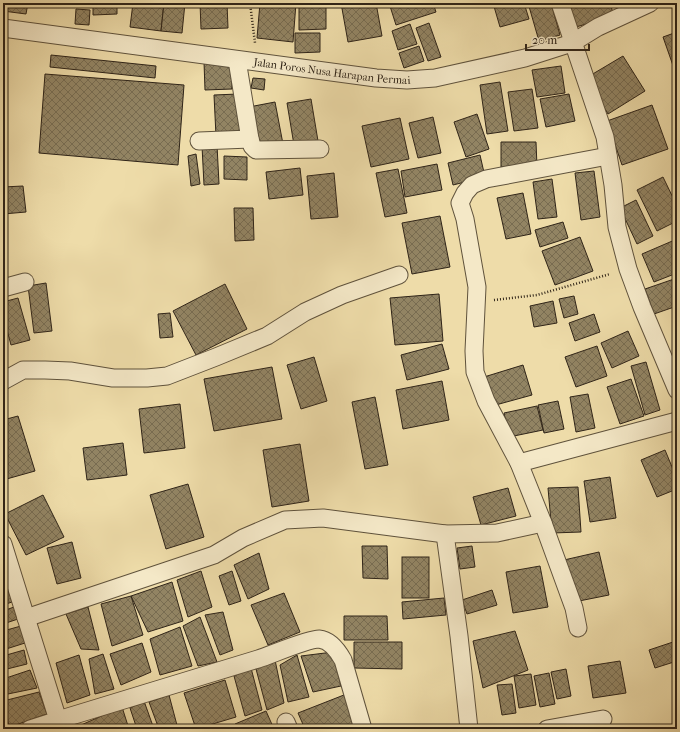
<svg xmlns="http://www.w3.org/2000/svg" width="680" height="732" font-family="'IM FELL French Canon',serif">
<defs>
<pattern id="building-cross-hatch" width="8" height="8" patternUnits="userSpaceOnUse"><rect width="8" height="8" fill="#928463"/><path d="M0 0l8 8M0 8l8-8" fill="none" stroke="#786c51"/></pattern>
</defs>
<rect width="100%" height="100%" fill="#eedca9"/>
<filter id="stains"><feTurbulence type="fractalNoise" baseFrequency=".005" numOctaves="4"/><feColorMatrix values="0 0 0 0 .2 0 0 0 0 .09 0 0 0 0 .02 0 0 0 .5 -.17"/></filter>
<radialGradient id="worn" r=".72"><stop offset=".6" stop-color="#630" stop-opacity="0"/><stop offset="1" stop-color="#630" stop-opacity=".3"/></radialGradient>
<g fill="url(#building-cross-hatch)" stroke="#2f2418">
<polygon points="3,3 28,3 26,14 3,11"/>
<polygon points="93,3 117,3 117,14 93,15"/>
<polygon points="133,3 164,3 161,31 130,27"/>
<polygon points="164,3 185,3 182,33 161,31"/>
<polygon points="200,3 227,3 228,28 201,29"/>
<polygon points="260,3 296,3 293,42 257,38"/>
<polygon points="299,3 326,3 326,29 299,30"/>
<polygon points="341,3 376,3 382,36 348,42"/>
<polygon points="389,3 433,3 436,12 396,25"/>
<polygon points="493,3 524,3 529,19 500,27"/>
<polygon points="528,3 551,3 560,35 539,41"/>
<polygon points="562,3 610,3 614,16 569,29"/>
<polygon points="76,9 90,10 89,25 75,24"/>
<polygon points="429,23 441,57 428,61 416,28"/>
<polygon points="410,24 417,44 398,50 392,31"/>
<polygon points="677,32 677,77 663,37"/>
<polygon points="295,33 320,33 320,52 295,53"/>
<polygon points="419,46 424,61 404,68 399,53"/>
<polygon points="51,55 156,66 155,78 50,67"/>
<polygon points="623,56 645,91 608,114 586,78"/>
<polygon points="204,62 232,62 232,89 205,90"/>
<polygon points="561,66 565,93 537,97 532,70"/>
<polygon points="45,74 184,85 178,165 39,153"/>
<polygon points="253,78 265,79 264,90 251,88"/>
<polygon points="500,82 508,131 487,134 480,85"/>
<polygon points="532,89 538,128 514,131 508,92"/>
<polygon points="238,94 240,135 216,136 214,95"/>
<polygon points="569,94 575,121 546,127 540,99"/>
<polygon points="311,99 318,141 294,145 287,103"/>
<polygon points="275,102 283,144 257,149 249,107"/>
<polygon points="652,105 668,149 622,165 607,121"/>
<polygon points="477,114 489,149 466,157 454,122"/>
<polygon points="433,117 441,153 418,158 409,123"/>
<polygon points="400,118 409,159 371,167 362,126"/>
<polygon points="501,142 536,142 537,167 501,167"/>
<polygon points="217,145 219,184 204,185 202,146"/>
<polygon points="196,154 200,184 191,186 188,156"/>
<polygon points="480,155 485,177 453,185 448,163"/>
<polygon points="224,156 247,157 247,180 224,179"/>
<polygon points="437,164 442,190 405,197 401,171"/>
<polygon points="300,168 303,195 269,199 266,172"/>
<polygon points="398,169 407,213 385,217 376,173"/>
<polygon points="594,171 600,217 581,220 575,173"/>
<polygon points="334,173 338,217 311,219 307,176"/>
<polygon points="663,177 677,206 677,221 657,231 637,190"/>
<polygon points="552,179 557,217 538,219 533,182"/>
<polygon points="23,186 26,212 3,214 3,187"/>
<polygon points="523,193 531,234 506,239 497,198"/>
<polygon points="636,200 653,236 637,244 620,208"/>
<polygon points="234,208 253,208 254,240 235,241"/>
<polygon points="440,216 450,267 412,274 402,223"/>
<polygon points="563,222 568,238 540,247 535,230"/>
<polygon points="580,237 593,271 555,285 542,251"/>
<polygon points="677,239 677,273 654,282 642,254"/>
<polygon points="677,278 677,306 654,314 645,289"/>
<polygon points="46,283 52,331 34,333 28,286"/>
<polygon points="225,284 247,329 196,355 173,311"/>
<polygon points="439,294 443,341 395,345 390,298"/>
<polygon points="574,296 578,314 564,318 559,299"/>
<polygon points="18,298 30,340 11,345 3,315 3,302"/>
<polygon points="553,301 557,323 534,327 530,306"/>
<polygon points="170,313 173,337 160,338 158,314"/>
<polygon points="594,314 600,332 575,341 569,323"/>
<polygon points="628,331 639,356 612,368 601,343"/>
<polygon points="442,344 449,369 407,380 401,355"/>
<polygon points="597,346 607,376 576,387 565,357"/>
<polygon points="314,357 327,401 301,409 287,365"/>
<polygon points="646,362 660,410 645,415 631,366"/>
<polygon points="523,365 532,395 492,406 484,377"/>
<polygon points="272,367 282,419 214,431 204,379"/>
<polygon points="631,379 644,416 620,424 607,387"/>
<polygon points="442,381 449,420 403,429 396,390"/>
<polygon points="588,394 595,428 576,432 570,397"/>
<polygon points="375,397 388,465 365,469 352,402"/>
<polygon points="558,401 564,429 544,433 538,405"/>
<polygon points="180,404 185,448 144,453 139,409"/>
<polygon points="537,406 543,430 509,437 504,413"/>
<polygon points="18,416 35,471 3,480 3,420"/>
<polygon points="123,443 127,475 87,480 83,448"/>
<polygon points="300,444 309,501 272,507 263,450"/>
<polygon points="665,450 677,479 677,489 657,497 641,460"/>
<polygon points="610,477 616,518 590,522 584,481"/>
<polygon points="188,484 204,537 166,549 150,495"/>
<polygon points="578,487 581,532 552,533 548,488"/>
<polygon points="508,488 516,516 481,525 473,497"/>
<polygon points="43,495 64,537 26,555 5,514"/>
<polygon points="72,542 81,578 57,584 47,548"/>
<polygon points="362,546 387,546 388,579 363,578"/>
<polygon points="472,546 475,567 460,569 457,548"/>
<polygon points="599,552 609,595 574,602 564,560"/>
<polygon points="259,553 269,589 248,599 234,565"/>
<rect x="402" y="557" width="27" height="41"/>
<polygon points="540,566 548,607 513,613 506,572"/>
<polygon points="201,571 212,607 188,617 177,580"/>
<polygon points="232,571 241,601 229,605 219,576"/>
<polygon points="6,580 12,602 3,605 3,582"/>
<polygon points="172,582 183,621 148,632 131,596"/>
<polygon points="492,590 497,605 467,614 462,600"/>
<polygon points="284,593 300,632 268,645 251,605"/>
<polygon points="131,596 143,635 112,646 101,604"/>
<polygon points="444,598 446,615 403,619 402,602"/>
<polygon points="14,607 18,619 3,624 3,611"/>
<polygon points="88,607 99,650 81,649 66,614"/>
<polygon points="223,612 233,650 220,655 205,615"/>
<polygon points="344,616 387,616 388,640 344,640"/>
<polygon points="200,617 217,662 198,666 183,626"/>
<polygon points="21,626 25,643 3,650 3,631"/>
<polygon points="180,627 192,666 160,675 150,639"/>
<polygon points="515,631 528,670 483,688 473,641"/>
<polygon points="354,642 402,642 402,669 354,668"/>
<polygon points="673,642 677,653 677,661 655,668 649,650"/>
<polygon points="142,643 151,672 121,685 110,654"/>
<polygon points="24,650 27,664 3,670 3,656"/>
<polygon points="333,652 341,686 313,692 301,656"/>
<polygon points="103,654 114,689 95,694 89,659"/>
<polygon points="79,655 90,695 67,703 56,663"/>
<polygon points="297,655 309,697 288,702 280,665"/>
<polygon points="275,660 284,703 267,710 256,669"/>
<polygon points="620,661 626,693 593,698 588,666"/>
<polygon points="251,668 262,710 245,716 234,676"/>
<polygon points="566,669 571,696 557,699 551,672"/>
<polygon points="30,670 37,688 3,695 3,679"/>
<polygon points="549,673 555,704 540,707 534,676"/>
<polygon points="531,674 536,705 519,708 514,676"/>
<polygon points="225,680 236,717 196,729 184,693"/>
<polygon points="512,684 516,713 502,715 497,685"/>
<polygon points="39,692 47,714 10,727 3,710 3,701"/>
<polygon points="349,693 356,729 305,729 298,713"/>
<polygon points="169,695 178,729 159,729 149,702"/>
<polygon points="144,701 154,729 137,729 130,708"/>
<polygon points="122,707 129,729 72,729"/>
<polygon points="266,711 274,729 237,729 235,724"/>
</g>
<g fill="none" stroke-linecap="round" stroke-linejoin="round">
<defs>
<g id="minor">
<polyline points="560,3 605,137 613,185 617,227 628,269 642,307 677,390"/>
<path id="s1" d="M3,28L376,78L407,80L435,78L525,58L572,43L598,27L650,3"/>
<polyline points="250,139 252,146 256,150 320,149"/>
<polyline points="199,141 250,139 237,60"/>
<polyline points="3,288 25,282"/>
<polyline points="3,381 23,370 45,370 70,371 113,378 147,378 167,376 216,357 267,336 305,312 342,295 399,275"/>
<polyline points="519,463 677,421"/>
<polyline points="445,534 459,636 469,729"/>
<polyline points="3,544 58,720 30,729"/>
<polyline points="26,618 214,555 243,538 285,520 323,518 445,534 497,533 543,523"/>
<polyline points="578,628 574,608 543,523 519,463 486,401 475,372 474,351 477,287 465,219 460,203 465,193 472,185 486,179 608,156"/>
<path d="M58,720C125,699 191,680 258,659C271,655 307,639 319,639C330,640 338,651 343,660L363,729"/>
<polyline points="286,722 289,729"/>
<polyline points="547,729 603,719"/>
</g>
</defs>
<use href="#minor" stroke="#5f523c" stroke-width="19"/>
<g stroke="#2f2418" stroke-width="2.5" stroke-dasharray="1 2" stroke-linecap="butt">
<polyline points="250,3 255,43"/>
<polyline points="494,300 537,295 610,274"/>
</g>
<use href="#minor" stroke="#f4e8c7" stroke-width="17"/>
</g>
<g text-anchor="middle" stroke-width="4" stroke-linejoin="round" paint-order="stroke">
<g font-size="11" fill="#2f2418" stroke="#f4e8c7">
<text dy="4" stroke="none"><textPath href="#s1" startOffset="332">Jalan Poros Nusa Harapan Permai</textPath></text>
</g>
</g>
<rect width="680" height="732" fill="none" stroke="#eedca9" stroke-width="16"/>
<rect x="4" y="4" width="672" height="724" fill="none" stroke="#2f2418" stroke-width="2"/>
<rect x="8" y="8" width="664" height="716" fill="none" stroke="#2f2418"/>
<path d="M526 44v6h63v-6" fill="none" stroke="#2f2418" stroke-width="2"/>
<text x="532" y="44" font-size="12" fill="#2f2418" stroke="#f4e8c7" stroke-width="3" paint-order="stroke">20 m</text>
<rect width="100%" height="100%" filter="url(#stains)"/>
<rect width="100%" height="100%" fill="url(#worn)"/>
</svg>
